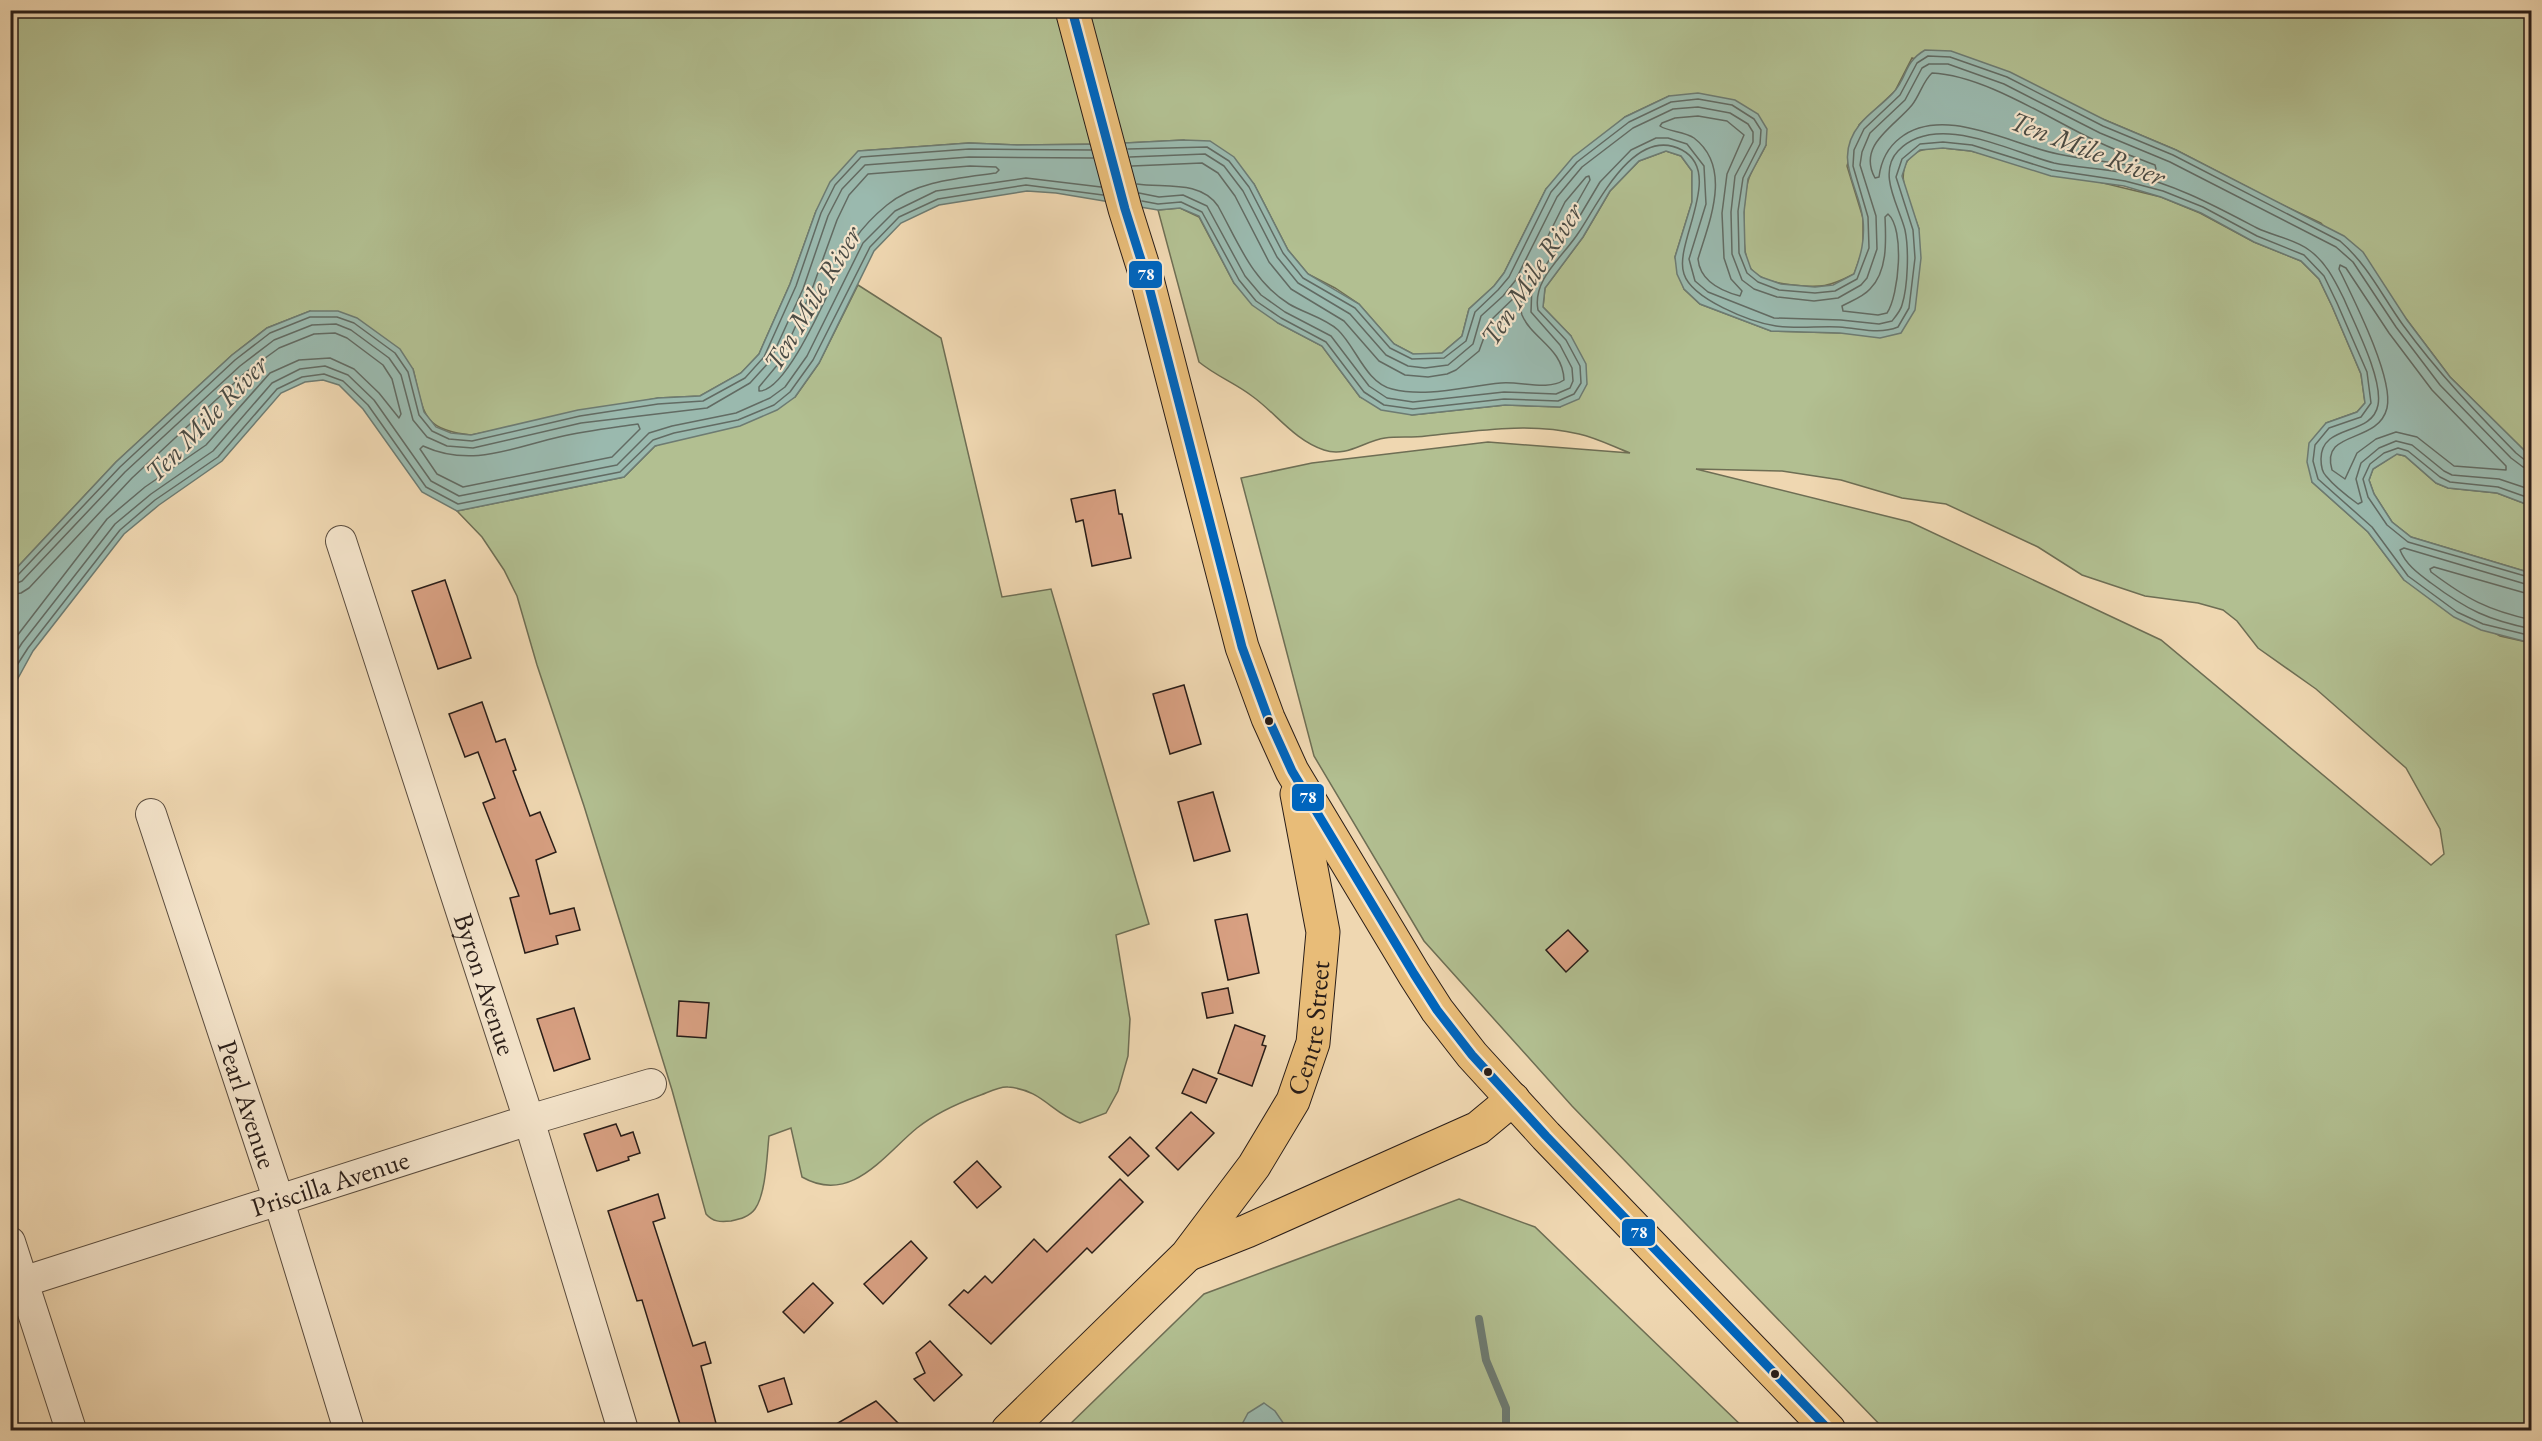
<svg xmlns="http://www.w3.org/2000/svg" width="2542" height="1441" font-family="'EB Garamond',serif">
<rect width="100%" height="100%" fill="#efd7b1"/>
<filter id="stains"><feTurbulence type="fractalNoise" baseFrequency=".00333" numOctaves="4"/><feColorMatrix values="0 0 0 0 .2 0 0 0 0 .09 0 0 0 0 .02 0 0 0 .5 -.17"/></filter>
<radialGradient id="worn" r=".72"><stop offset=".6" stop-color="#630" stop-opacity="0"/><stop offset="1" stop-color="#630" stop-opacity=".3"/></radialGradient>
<g fill="#b2bf91" stroke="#6e6e54" stroke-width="1.5" fill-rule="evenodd">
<path d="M10,11H2531V457L2450,377L2407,320L2321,223L2274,201L2176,150L2105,120L1912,58L1895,91L1859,125L1847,166L1863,218V249L1854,274C1829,287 1821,288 1793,285C1780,284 1759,280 1751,269C1740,254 1743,195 1749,178C1753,167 1761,156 1766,145L1669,96L1625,117L1546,189L1504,273L1494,286L1469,309L1462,336L1442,353L1426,355L1413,354L1394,344L1359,304L1335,288L1308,274L1288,250L1254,184L1184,140L1125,143L1118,141L1110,144L1017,145L969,143L859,151L816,211L790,284L759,354L741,373L700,396L658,398L471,435C421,430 424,413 413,369L310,311L267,328L232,355L116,462L11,574Z"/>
<path d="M1943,148L1971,151L2161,197L2200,213L2254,242L2301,261L2319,279L2332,306L2361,374L2365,403L2357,412L2326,423L2312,482L2368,532L2404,580L2500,636L2531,643V1430H1885L1572,1106L1424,941L1314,756L1241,478L1312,463L1488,442L1630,453C1614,447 1597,438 1579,434C1529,422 1476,431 1426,436C1412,438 1398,436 1385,438C1364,441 1346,458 1324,450C1294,440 1277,414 1252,396C1235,383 1216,376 1199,362L1158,210L1180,208L1199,217L1234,283L1278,323L1322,346L1360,397L1412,415L1505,405L1560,407L1571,336L1543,307L1545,288L1583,237L1610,191L1639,161L1666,151L1681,156L1692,171V202L1675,257L1684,289L1700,304L1771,331L1840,333L1919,229C1911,205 1888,166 1919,151C1926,148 1936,148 1943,148ZM1696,469L1782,471L1841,480L1902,498L1946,504L2038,547L2082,575L2145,596L2198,603L2223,610L2237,621L2258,648L2316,689L2406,768L2440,829L2444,854L2431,865L2161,640L1910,522Z"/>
<path d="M858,285L941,338L1002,597L1051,589L1149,924L1116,935L1130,1019L1128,1056L1118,1091L1106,1113L1080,1123C1051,1113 1043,1090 1008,1087C999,1086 987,1093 978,1096C956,1104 936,1113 917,1128C884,1155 851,1205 802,1177L791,1128L769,1136C767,1154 766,1194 755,1209C749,1217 740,1219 731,1221C720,1222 713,1222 706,1214L672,1090L584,806L537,665L517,596L504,570L482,537L457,511L624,477L655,446L795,397L819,363Z"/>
<polygon points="2396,454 2405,456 2436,483 2448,488 2497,493 2531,506 2531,573 2411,537 2392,522 2374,494 2369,480 2373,469"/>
<polygon points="1459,1199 1535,1227 1746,1430 1064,1430 1204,1294"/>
</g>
<g fill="#9ab9ae" stroke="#6d7b72" stroke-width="1.5">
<path d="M1925,50L1951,51L2010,72L2105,120L2176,150L2344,236L2363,252L2407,320L2450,377L2531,457V506L2497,493L2448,488L2436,483L2405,456L2397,454L2373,469L2369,480L2374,494L2392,522L2411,537L2531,573V643L2481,630L2454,617L2404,580L2368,532L2312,482L2307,462L2309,443L2326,423L2357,412L2365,403L2361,374L2332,306L2319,279L2301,261L2254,242L2201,213L2161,197L2124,186L2051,176L1971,151L1943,148L1920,150L1907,161L1902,176L1919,229L1921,258L1915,310L1901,333L1880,338L1840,333L1771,331L1700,304L1684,289L1677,274L1675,257L1692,202V171L1681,156L1666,151L1639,161L1610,191L1583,237L1545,288L1543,307L1571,336L1586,364L1587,384L1579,399L1560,407L1505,405L1412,415L1381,410L1360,397L1322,346L1278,323L1252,305L1234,283L1199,216L1180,208L1158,210L1056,193L1027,191L939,205L901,223L874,251L819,363L795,397L777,410L740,426L655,446L624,477L457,511L422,492L363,409L339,385L323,380L305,382L281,393L222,461L159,505L124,534L33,651L11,691V574L116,462L232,355L267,328L310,311H338L357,318L400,349L413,369L424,412L436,427L451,433L471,435L578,410L658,398L700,396L741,373L759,354L790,284L816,211L830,182L858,151L969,143L1017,145L1110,144L1118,141L1125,143L1184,140L1210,141L1234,157L1254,184L1288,250L1308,274L1359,304L1394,344L1413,354L1442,353L1462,336L1469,309L1494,286L1504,273L1546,189L1573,157L1625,117L1669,96L1698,93L1735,100L1758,114L1767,129L1766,145L1748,179L1744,212L1745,252L1751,269L1761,277L1781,284L1815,287L1833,285L1854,274C1861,255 1865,240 1863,220C1859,185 1832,159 1860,124C1869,113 1883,104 1893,93C1908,77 1903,63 1925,50Z"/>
<polygon points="1264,1403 1275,1411 1288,1430 1239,1430 1248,1413"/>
</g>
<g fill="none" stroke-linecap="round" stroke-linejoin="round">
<g stroke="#626b63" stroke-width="1.5">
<path d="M1932,73C1983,75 2048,118 2094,140C2114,150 2135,157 2155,165L2156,169L2153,171C2121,162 2090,161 2058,154C2012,145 1943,104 1900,138C1887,148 1881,161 1879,177L1875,178C1857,145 1894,127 1912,105C1920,95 1923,81 1932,73Z"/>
<path d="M1698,116L1727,121L1744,135L1727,174L1722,213L1724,258L1731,279L1742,291L1740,296C1721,291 1700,281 1698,259C1709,222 1733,168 1694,138C1684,131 1669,132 1660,126L1662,123L1675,118Z"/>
<path d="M1128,149L1207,147L1229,161L1249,187L1283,253L1303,278L1355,308L1390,348L1412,359L1444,358L1466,341L1475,312L1498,290L1509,277L1551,192L1577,162L1629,122L1671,102L1698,99L1732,105L1754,119L1761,130L1760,144L1743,178L1738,211L1739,253L1747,273L1758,282L1779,290L1815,293L1835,291L1857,279L1869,248L1868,217L1853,166L1854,150L1864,129L1900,95L1917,63L1928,56L1950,57L2007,77L2103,126L2173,155L2340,241C2368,265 2382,296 2403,325C2438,373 2475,411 2516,453L2526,461L2532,462"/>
<polyline points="1130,157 1205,154 1224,166 1243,191 1277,257 1298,283 1350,314 1386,355 1408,366 1425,368 1448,365 1473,344 1481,316 1503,296 1515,281 1557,197 1582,167 1633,128 1673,109 1698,107 1730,113 1748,124 1753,132 1753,142 1735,176 1731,212 1732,254 1742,280 1754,289 1777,297 1814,301 1838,298 1861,285 1867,278 1877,249 1876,216 1860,165 1862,152 1870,133 1905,100 1922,68 1929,64 1948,64 2004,84 2100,133 2170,162 2336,247 2353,262 2396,327 2440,385 2511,458 2523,467 2532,469"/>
<path d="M970,166L996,167L999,170L996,173C960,178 916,181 887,205C876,214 863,227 855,239C838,266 791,392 759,391V387L779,363L811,292L837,220L849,195L868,174Z"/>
<path d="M1132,166L1202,163L1218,173L1235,196L1269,262L1291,289L1344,321L1379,361L1405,375L1428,377L1447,374L1456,370L1479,351L1490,321L1519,293L1521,295C1521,302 1520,309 1522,315C1532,339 1563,348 1564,380C1548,391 1520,381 1501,383C1466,386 1427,398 1392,389C1366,383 1356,347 1338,330C1325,318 1304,313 1289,304C1252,281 1238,242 1218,206C1200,180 1164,188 1137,184"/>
<polygon points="1586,177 1589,176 1590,180 1565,224 1551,243 1547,243 1546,240 1565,202"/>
<path d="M1139,193L1159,197L1183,195L1207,206L1245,276L1261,295L1285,312L1331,336L1369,386L1387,398L1413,402L1504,392L1556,394L1570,388L1573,381L1572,368L1560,345L1531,312L1532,284L1572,229L1600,182L1631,150L1656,138H1668L1687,144L1704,166L1706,204L1689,259L1695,281L1708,292L1774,318L1841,320L1879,324L1892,321C1896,316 1901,310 1902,305C1908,286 1909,249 1905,230C1899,206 1877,173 1898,151C1936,111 2011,152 2054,163C2078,168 2104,168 2128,174C2175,184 2215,206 2257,228C2273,236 2295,239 2309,250C2326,262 2335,281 2344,299C2355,325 2383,379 2378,405C2372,437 2321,423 2321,459C2321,464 2322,472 2326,476C2335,487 2347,496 2358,504L2362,502L2356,479L2361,463L2379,448L2396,441L2412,445L2444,471L2452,475L2499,479L2532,490"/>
<path d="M1142,201L1158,204L1181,202L1202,212L1239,280L1256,301L1281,318L1326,342L1364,392L1384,405L1413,409L1504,399L1558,401L1574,394L1581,383L1580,366L1566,340L1538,310C1532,279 1564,256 1579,232C1599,202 1635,125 1682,150C1725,173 1673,244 1684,274C1692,299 1750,322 1776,326C1797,329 1818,326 1839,327C1860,328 1878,335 1898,327L1909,308L1915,258L1913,230L1896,177L1902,159L1920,144L1943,142L1972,145L2052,170L2125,181L2163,191L2203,207L2257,236L2304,255L2324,276L2337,303L2367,372L2371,403L2361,417L2329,428L2315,445L2313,461L2318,479L2372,527L2408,576L2457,612L2483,624L2532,636"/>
<path d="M1888,214C1905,229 1899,295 1887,313L1878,315L1843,311L1842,306C1851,301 1863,297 1870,289C1888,271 1886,240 1885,217Z"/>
<path d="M2340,265L2346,268L2389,333L2432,390L2506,466V470L2454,466L2417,437L2396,432L2376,439L2357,453L2345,479L2332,470C2320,429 2378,445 2387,408C2394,378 2353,298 2339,269Z"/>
<path d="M638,424L640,429L612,457L463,487L437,474L420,449L423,446C471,468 512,448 559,437C585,431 611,428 638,424Z"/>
<polyline points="2532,499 2498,487 2450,482 2440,477 2408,451 2398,448 2384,453 2370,464 2363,479 2368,497 2387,525 2408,542 2532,578"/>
<polyline points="10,578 17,576 120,467 235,360 270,333 310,317 337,317 354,323 395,353 408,372 419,415 432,431 449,439 472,441 580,416 658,404 703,401 745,378 764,357 796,286 821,213 835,185 861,157 969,149 1091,150"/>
<polyline points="10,586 22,581 125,472 240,366 274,340 312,325 336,324 351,330 389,358 401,375 413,420 427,437 447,446 473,448 581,423 707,408 750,383 770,361 803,289 828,216 842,189 865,165 969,157 1093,158"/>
<path d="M2532,586L2404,548L2400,550C2406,565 2419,574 2431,583C2467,610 2488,620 2532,629"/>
<polyline points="10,595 21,593 29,588 132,478 246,372 279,348 314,334 335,333 347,338 383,365 392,379 401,414 399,418 379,393 354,369 330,358 299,360 270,373 206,445 145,487 107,519 10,645"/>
<path d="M2532,595L2434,567L2430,569L2431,572C2467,599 2487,610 2532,620"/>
<polyline points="10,662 22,643 115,524 151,494 213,451 272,383 300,369 325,366 348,375 374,400 431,481 459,496 617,465 649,433 672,426 736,413 770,398 785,387 807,356 863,243 895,211 936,191 1026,178 1101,187"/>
<polyline points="10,676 28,648 120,530 155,500 218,457 277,389 302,377 324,374 343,381 368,405 426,487 458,504 620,472 653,440 674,433 738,420 774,405 790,392 813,360 870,247 899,217 938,199 1026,185 1103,195"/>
</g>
<polyline stroke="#6d7b72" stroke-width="8" points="1479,1319 1486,1360 1506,1408 1506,1430"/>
</g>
<g fill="#d8a082" stroke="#291d18" stroke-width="1.5">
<polygon points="1115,490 1119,514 1122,514 1131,558 1092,566 1083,520 1076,522 1071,499"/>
<polygon points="445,580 471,658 438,669 412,591"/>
<polygon points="1184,685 1201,744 1170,754 1153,694"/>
<polygon points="482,702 496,742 505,739 516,770 513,771 530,816 540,812 556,852 536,860 550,914 574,908 580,930 556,936 558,944 525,953 510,898 519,896 483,803 495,798 478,752 465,757 449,714"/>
<polygon points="1213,792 1230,851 1194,861 1178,802"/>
<polygon points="1247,914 1259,973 1228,980 1215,920"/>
<polygon points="1568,930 1588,951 1566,972 1546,950"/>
<polygon points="1228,988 1233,1013 1207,1018 1202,993"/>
<polygon points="679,1001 709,1003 706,1038 677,1036"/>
<polygon points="574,1008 590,1059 554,1071 537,1019"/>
<polygon points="1235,1025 1265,1036 1262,1045 1266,1046 1252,1086 1218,1073"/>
<polygon points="1193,1069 1217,1079 1206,1103 1182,1093"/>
<polygon points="1191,1112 1214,1133 1178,1170 1156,1148"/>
<polygon points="616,1124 621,1136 633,1132 640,1153 628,1157 629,1160 597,1171 584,1134"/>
<polygon points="1130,1137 1149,1156 1128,1176 1109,1157"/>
<polygon points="977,1161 1001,1187 977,1208 954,1182"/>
<polygon points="1120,1179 1143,1202 1092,1253 1087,1248 991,1344 949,1305 964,1290 968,1293 985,1276 992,1283 1034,1239 1047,1252"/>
<polygon points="658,1194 665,1218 653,1222 693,1346 705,1342 711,1363 701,1366 718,1431 682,1431 642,1300 637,1301 608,1211"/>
<polygon points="911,1241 927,1258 883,1304 864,1284"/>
<polygon points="813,1283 833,1303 804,1333 783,1312"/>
<polygon points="930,1341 962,1375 934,1401 914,1379 925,1373 916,1353"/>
<polygon points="784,1378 792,1404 768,1412 759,1386"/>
<polygon points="876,1401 906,1431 824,1431"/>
</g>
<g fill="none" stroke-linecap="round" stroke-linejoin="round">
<defs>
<g id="minor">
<path id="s1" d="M341,541L529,1120L623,1430"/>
<path id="s2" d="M151,814L279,1201L349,1430"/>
<polyline points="10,1242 71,1430"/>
<path id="s3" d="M10,1286L529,1120L651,1084"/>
</g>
<g id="major">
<polyline points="1072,10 1125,209 1147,279 1242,647 1268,718 1292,771 1414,974 1437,1010 1472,1055 1546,1136 1829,1430"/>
<polyline points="1189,1254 1247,1231 1478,1128 1513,1099"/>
<path id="s4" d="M1008,1430L1187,1255L1254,1166L1293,1101L1313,1043L1323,932L1297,794"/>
</g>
</defs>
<use href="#minor" stroke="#5a4c3e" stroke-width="32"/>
<use href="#major" stroke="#291d18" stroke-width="35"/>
<use href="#minor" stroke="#f5e5cc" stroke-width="30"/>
<use href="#major" stroke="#e8bc78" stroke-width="33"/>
<defs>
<polyline id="bus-1" points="1072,10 1125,209 1147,279 1242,647 1268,718 1292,771 1414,974 1437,1010 1472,1055 1546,1136 1829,1430"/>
</defs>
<use href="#bus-1" stroke="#f5e5cc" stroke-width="14"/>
<use href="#bus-1" stroke="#0065bd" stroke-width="9"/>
</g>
<g fill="#291d18" stroke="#f5e5cc" stroke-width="2">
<circle cx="1269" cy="721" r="5"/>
<circle cx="1488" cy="1072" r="5"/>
<circle cx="1775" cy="1374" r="5"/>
</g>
<g text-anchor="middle" stroke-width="4.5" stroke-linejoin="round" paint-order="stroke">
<g font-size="27" fill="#291d18" stroke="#f5e5cc">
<text dy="9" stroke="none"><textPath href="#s1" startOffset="466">Byron Avenue</textPath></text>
<text dy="9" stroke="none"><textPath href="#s4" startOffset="513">Centre Street</textPath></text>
<text dy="9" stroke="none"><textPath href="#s2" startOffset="306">Pearl Avenue</textPath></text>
<text dy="9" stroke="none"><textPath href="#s3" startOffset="336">Priscilla Avenue</textPath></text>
</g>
<g font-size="28" font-style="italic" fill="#4b4c45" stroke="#f5e5cc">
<text transform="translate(2088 148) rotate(21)" y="10">Ten Mile River</text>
<text transform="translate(1531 274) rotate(-57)" y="10">Ten Mile River</text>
<text transform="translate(812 298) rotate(-59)" y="10">Ten Mile River</text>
<text transform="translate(206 418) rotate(-46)" y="10">Ten Mile River</text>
</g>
</g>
<g stroke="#f5e5cc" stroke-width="2">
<rect x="1128" y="260" width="35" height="29" rx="6" fill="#0065bd"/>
<rect x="1291" y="783" width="34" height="29" rx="6" fill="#0065bd"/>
<rect x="1621" y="1218" width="35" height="29" rx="6" fill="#0065bd"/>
</g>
<g font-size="16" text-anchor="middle" font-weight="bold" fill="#fff">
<text x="1146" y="280">78</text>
<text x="1308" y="803">78</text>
<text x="1639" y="1238">78</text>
</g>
<rect width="2542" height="1441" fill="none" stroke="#efd7b1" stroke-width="36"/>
<rect x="12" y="12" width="2518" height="1417" fill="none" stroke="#291d18" stroke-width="3"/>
<rect x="18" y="18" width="2506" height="1405" fill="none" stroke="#291d18" stroke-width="1.5"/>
<rect width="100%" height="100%" filter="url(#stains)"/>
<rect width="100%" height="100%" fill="url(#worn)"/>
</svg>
